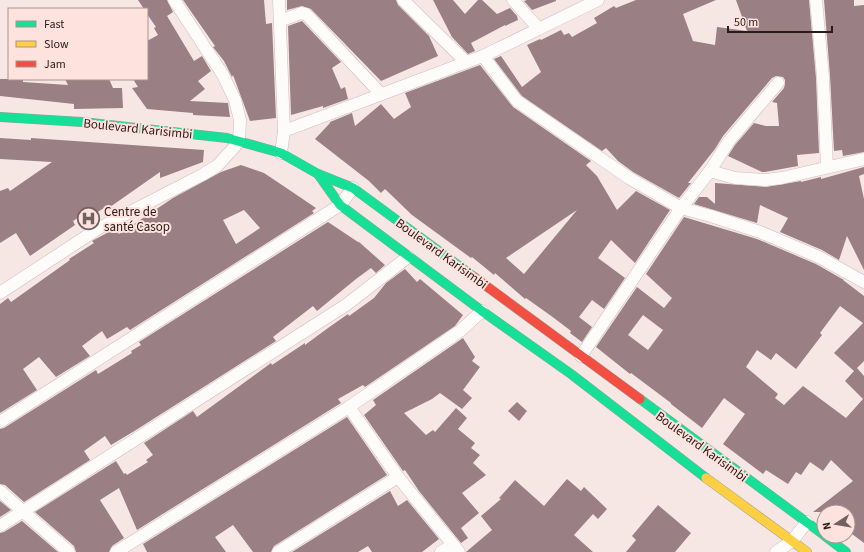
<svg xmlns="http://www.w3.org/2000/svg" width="864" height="552" font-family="'Source Sans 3',sans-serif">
<rect width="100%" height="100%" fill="#f6e7e5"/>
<g fill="#9a7f85" fill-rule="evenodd">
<polygon points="138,0 167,0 173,12 167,16 194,61 202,56 211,71 198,81 205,89 190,101 228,103 230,117 193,115 193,113 147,109 132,88 138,87 133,79 147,79 147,41 158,35 154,28 156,27 147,14 147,9 144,9"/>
<polygon points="183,0 264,0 266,24 272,23 276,118 250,121 233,75 232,77 224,61 213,47 215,46"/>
<polygon points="287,0 396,0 398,5 429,36 438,56 381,81 311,9 302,6 287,10"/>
<polygon points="433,0 453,0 465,14 478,0 482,0 497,14 510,8 517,16 518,20 505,26 505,25 471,43 475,51 468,54 452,37"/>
<polygon points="527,0 556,0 556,1 532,10 524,1"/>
<polygon points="636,0 716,0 683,14 693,41 715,45 717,27 747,31 736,0 809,0 816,78 819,153 797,155 798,166 765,172 762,172 728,156 735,145 754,123 766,126 779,126 777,103 772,102 784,88 785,84 785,80 783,77 776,76 772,78 723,136 715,149 688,183 691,183 679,198 633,172 618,161 606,148 602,151 522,96 494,59 501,56 522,87 541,72 527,45 540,39 541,40 561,30 564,35 569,33 572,37 597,23 594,18 614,6 616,8"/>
<polygon points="824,0 854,0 854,6 864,5 864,152 843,156 842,150 834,151 830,76"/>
<polygon points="302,21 341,62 332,68 341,89 345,87 348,99 323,108 323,106 291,115 288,26"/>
<path d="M480,65L513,107L591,161L586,165L597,176L617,210L636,191L670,210L635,263L611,240L598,258L625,278L604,309L592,300L579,317L592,327L582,342L570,333L571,331L554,318L526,298L525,299L495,273L494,275L472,257L471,258L412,215L385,189L381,193L369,181L315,139L330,123V122L352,113L355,126L381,104L394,119L411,107L405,93ZM577,210L524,274L506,258Z"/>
<polygon points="0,79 23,79 23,82 68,85 65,79 109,79 113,88 122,88 123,108 74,109 74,104 0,96"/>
<polygon points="0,138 31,140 31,138 204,150 203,162 160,178 160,172 110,207 109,205 96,213 93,208 73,221 75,225 30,256 16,233 0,243 0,191 8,188 10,191 52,162 0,159"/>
<path d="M241,165L264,173L282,185L316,208L312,211L314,213L130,330L127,327L107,339L102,331L82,346L90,356L56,377L39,357L23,369L37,390L0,413V304L8,298L11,302L70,260L69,259L94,243L92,241L105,234L116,228L119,234L173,198L221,172ZM244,210L260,228L236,244L223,220Z"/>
<polygon points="864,167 864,174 859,176 864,199 864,270 847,236 839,260 822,250 780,232 788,218 760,205 757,223 694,204 699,197 707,197 715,204 715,183 766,187 801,181 801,182 821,177 821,179"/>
<path d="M684,217L757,239L816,264L844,280H843L864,296V361L857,368L864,376V543L848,531V512H813L853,481L831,460L823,471L810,462L801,475L796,472L788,484L766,470L763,474L723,444L745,414L724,398L702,428L671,404V403L631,373L630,374L596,347L637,287L664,308L672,298L646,274ZM840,306L863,323L834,353L854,371L845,381L863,399L846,418L803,386L784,405L775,398L778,394L746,367L757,350L771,360L776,353L796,369L822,335L820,333ZM643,315L663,330L648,350L628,335Z"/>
<polygon points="328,222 358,242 359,242 385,265 376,273 371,268 356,279 317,311 313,306 273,337 276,341 136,430 111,445 105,436 84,451 90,460 24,502 5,485 0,484 0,429 4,428 96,370 98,374 132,353 131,351 141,345 139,342"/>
<polygon points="405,269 417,282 420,279 463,315 455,326 365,387 363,385 338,399 341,403 137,530 119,488 100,500 124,538 112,546 109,552 76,552 74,546 35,512 116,461 124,474 126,473 127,475 148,462 146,460 153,455 144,443 193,411 197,417 271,363 272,365 305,343 305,345 328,328 348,314 349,316 374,298 386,283"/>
<polygon points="463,338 475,357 472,361 480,367 463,390 472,398 462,409 440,393 432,399 404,413 426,435 433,430 435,432 456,408 467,418 458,429 475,443 471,448 480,455 473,463 486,475 462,493 479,513 461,528 468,538 461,543 419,491 405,470 403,471 364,415 376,405 373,400"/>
<polygon points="517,402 527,411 519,421 508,411"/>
<polygon points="347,417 387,475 274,546 271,552 253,552 233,525 215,537 226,552 147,552 143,544"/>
<polygon points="567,479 581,491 584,487 607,509 598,519 593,514 574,535 593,552 466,552 492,530 481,516 501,499 499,498 500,497 515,480 544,506"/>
<polygon points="390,491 398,506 407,500 439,539 422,552 372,552 368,546 358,552 292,552"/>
<polygon points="0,501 11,510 0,517"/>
<polygon points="658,505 691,533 675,552 626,552 636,540 632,536"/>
<polygon points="22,521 58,552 0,552 0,533 4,532"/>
</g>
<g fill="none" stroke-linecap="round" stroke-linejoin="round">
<defs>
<g id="street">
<polyline points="279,0 284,131 281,153"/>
<polyline points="403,0 466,62"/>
<polyline points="513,0 539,29"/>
<polyline points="816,0 823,77 827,167"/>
<polyline points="280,21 301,13 306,14 381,94"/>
<polyline points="483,56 517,101 629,178 681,208 711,216 760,232 819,257 864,282"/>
<polyline points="284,131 483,56 598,0"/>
<polyline points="710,171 735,178 765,180 782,178 864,159"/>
<polyline points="0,293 99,228 202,175 217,166 239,142 240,120 235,100 223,75 174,0"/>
<polyline points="581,356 681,208 710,171 729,141 778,83"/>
<polyline points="349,407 398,477 459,552"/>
<polyline points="0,422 340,205 353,188"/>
<polyline points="0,491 69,552"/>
<polyline points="0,526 346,305 408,257"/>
<polyline points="116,552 349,407 460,331 482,311"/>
<polyline points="278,552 398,477"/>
<polyline points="441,552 453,545"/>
<polyline points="776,552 792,541 807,522"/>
</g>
<g id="fast">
<polyline points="0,117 82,122 227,138 281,153 318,174 353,188 474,277"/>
<polyline points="318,174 340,205 482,311 571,374 706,478"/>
<polyline points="640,399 824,535"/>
<polyline points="825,536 846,552"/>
</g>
<polyline id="slow" points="706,478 807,552"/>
<polyline id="jam" points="474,277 640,399"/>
</defs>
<use href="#street" stroke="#cdbebc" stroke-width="13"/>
<use href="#fast" stroke="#98a295" stroke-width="10"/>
<use href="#slow" stroke="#98a295" stroke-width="10"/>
<use href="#jam" stroke="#98a295" stroke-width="10"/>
<use href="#street" stroke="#fefbfb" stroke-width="12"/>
<use href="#fast" stroke="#16e098" stroke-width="9"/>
<use href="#slow" stroke="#ffcf43" stroke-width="9"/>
<use href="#jam" stroke="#f24e42" stroke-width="9"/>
</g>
<defs>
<symbol id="hospital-ring" viewBox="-11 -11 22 22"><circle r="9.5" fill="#fee2dd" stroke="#716260" stroke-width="1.5"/><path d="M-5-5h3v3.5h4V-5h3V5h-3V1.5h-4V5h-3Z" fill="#716260"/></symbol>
</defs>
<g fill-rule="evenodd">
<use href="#hospital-ring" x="76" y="206" width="25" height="25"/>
</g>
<g text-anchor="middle" stroke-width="4" stroke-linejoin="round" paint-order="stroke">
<g font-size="13" fill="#2a1a18" stroke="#fee2dd">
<text transform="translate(138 128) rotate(6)" y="5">Boulevard Karisimbi</text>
<text transform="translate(442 253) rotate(36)" y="5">Boulevard Karisimbi</text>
<text transform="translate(702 446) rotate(36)" y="5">Boulevard Karisimbi</text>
</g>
<g font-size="13" fill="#2a1a18" stroke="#fee2dd" text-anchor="start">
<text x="104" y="216">Centre de<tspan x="104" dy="15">santé Casop</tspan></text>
</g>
</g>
<rect x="8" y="8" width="140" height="72" fill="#fee2dd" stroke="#a9928e"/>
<rect x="16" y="21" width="20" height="6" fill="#16e098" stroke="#a9928e"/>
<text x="44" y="28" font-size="12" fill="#2a1a18">Fast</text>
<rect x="16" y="41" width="20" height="6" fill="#ffcf43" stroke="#a9928e"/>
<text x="44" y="48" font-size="12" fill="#2a1a18">Slow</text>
<rect x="16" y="61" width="20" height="6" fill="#f24e42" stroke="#a9928e"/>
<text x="44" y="68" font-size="12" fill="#2a1a18">Jam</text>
<g transform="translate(836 524) rotate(258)"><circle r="19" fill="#fee2dd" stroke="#a9928e"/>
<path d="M0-3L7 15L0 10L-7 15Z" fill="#716260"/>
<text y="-6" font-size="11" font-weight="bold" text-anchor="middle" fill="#2a1a18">N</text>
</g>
<path d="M728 26v6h104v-6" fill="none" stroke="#2a1a18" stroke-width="2"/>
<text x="734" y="26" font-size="12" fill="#2a1a18" stroke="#fee2dd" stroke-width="3" paint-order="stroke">50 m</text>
</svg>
